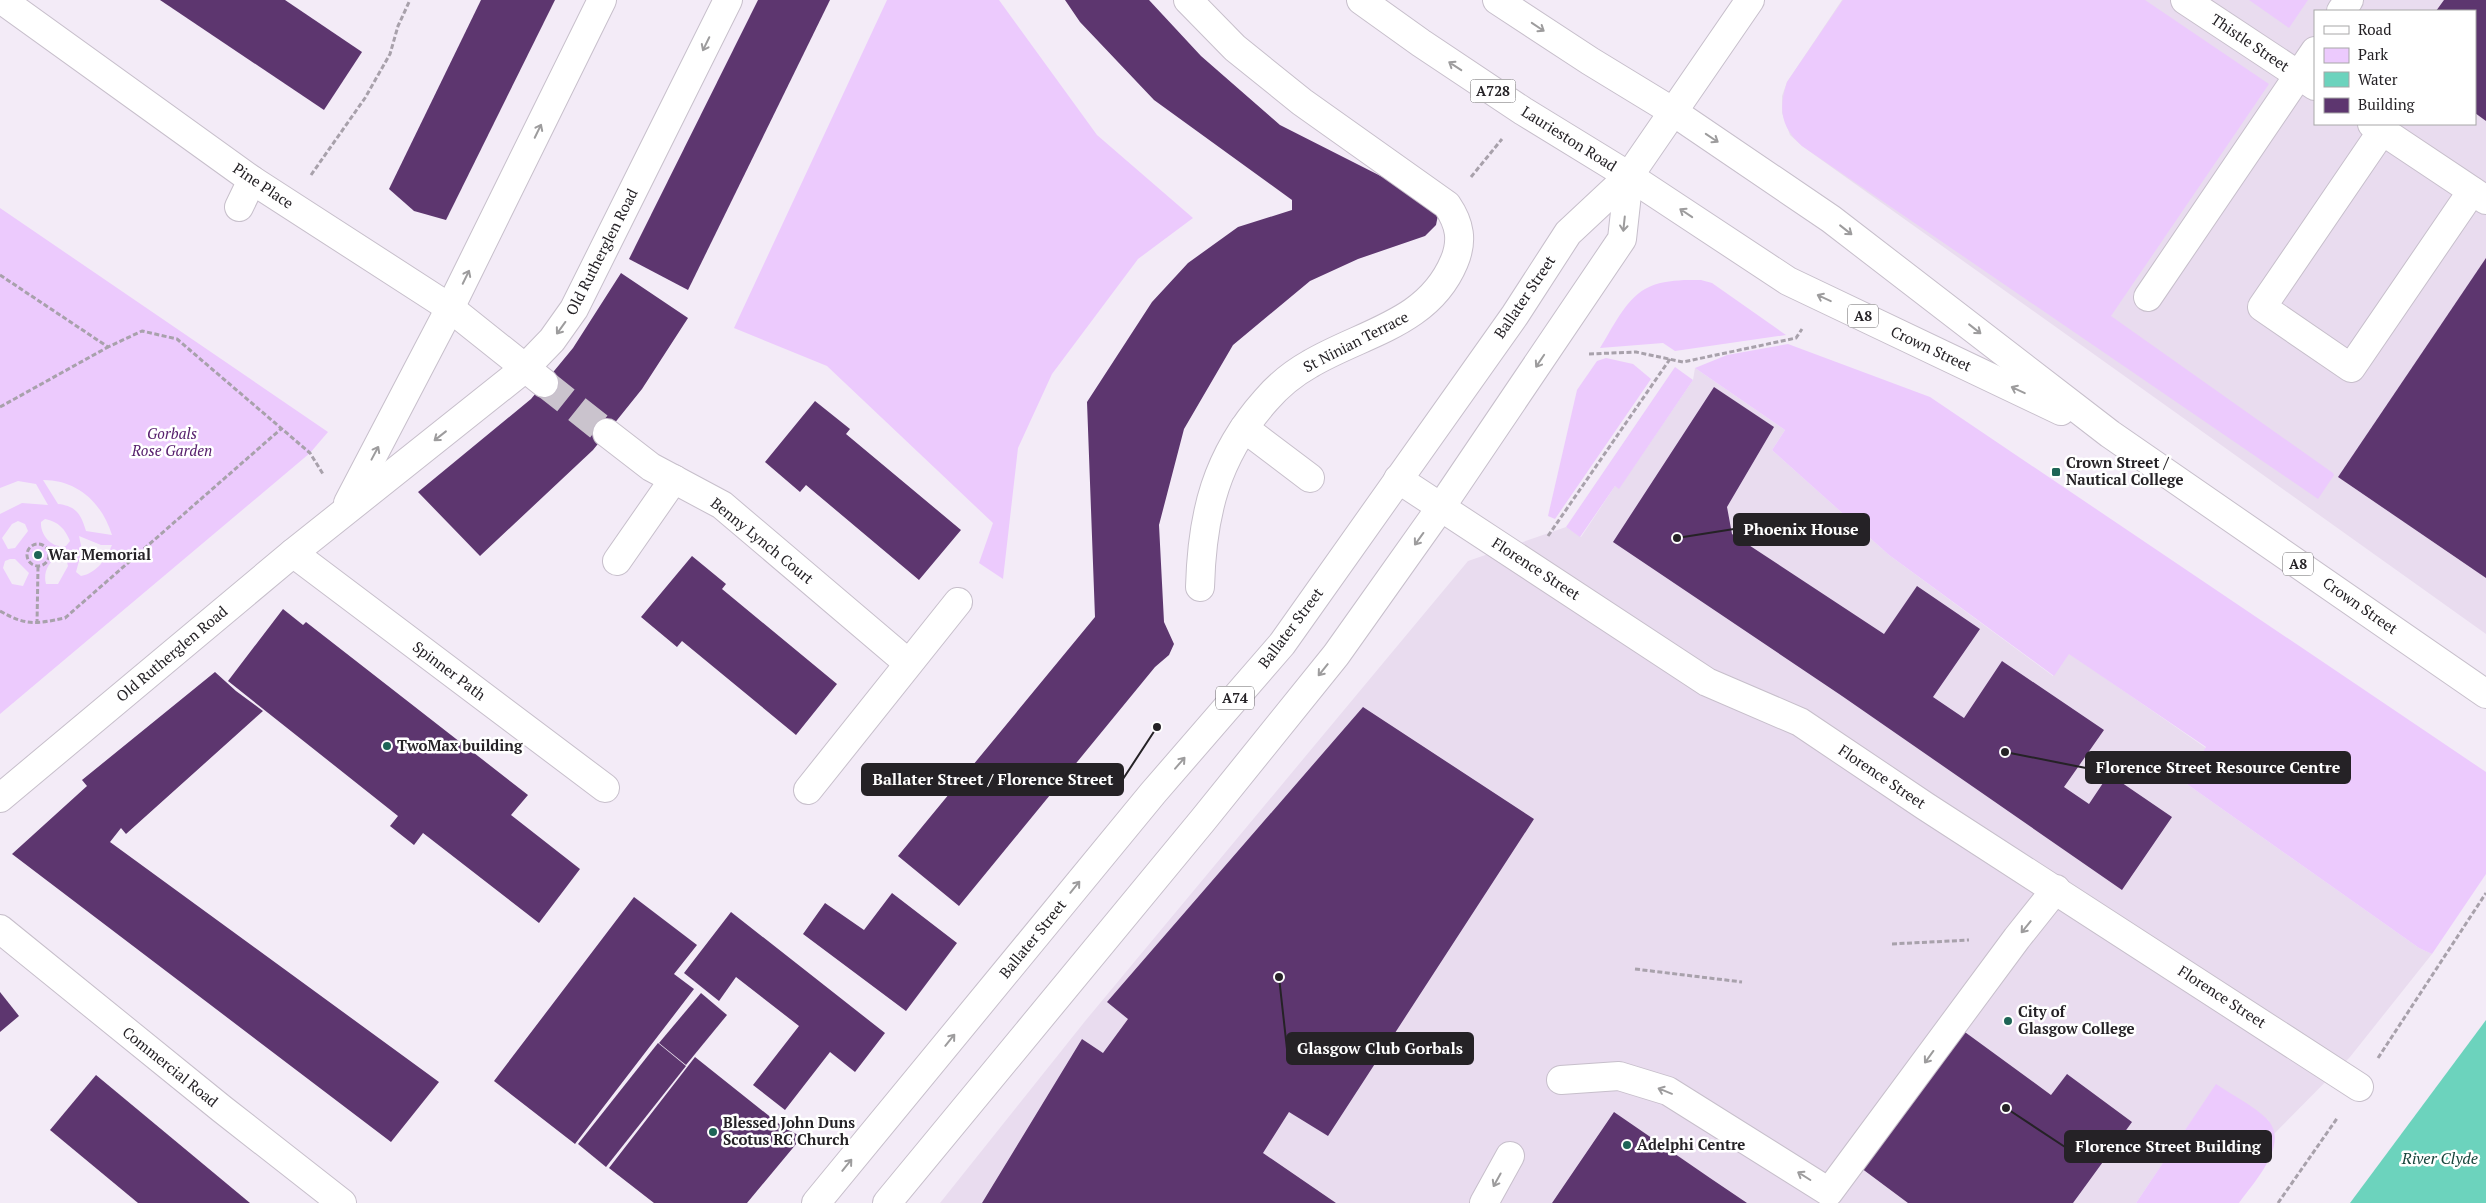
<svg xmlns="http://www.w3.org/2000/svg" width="2486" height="1203" font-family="'PT Serif',serif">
<rect width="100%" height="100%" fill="#f3ebf7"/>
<g fill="#e9dcef" fill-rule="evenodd">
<path d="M1842,0H2486V634L1802,146L1790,135L1782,113V96L1787,82ZM2315,11H2475V124H2315Z"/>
<polygon points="1695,368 1785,430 1772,450 1889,555 2053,676 2069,653 2206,748 2184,782 2419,948 2432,954 2350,1057 2274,1134 2268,1120 2216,1085 2136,1203 940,1203 1086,1020 1468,561 1566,527 1581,537 1615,486 1619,488 1693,380"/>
</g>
<g fill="#eccafd" fill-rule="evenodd">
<polygon points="887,0 999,0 1097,135 1193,218 1138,259 1052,374 1018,448 1003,579 979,563 993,523 827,366 734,328"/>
<path d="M1843,0H2145L2269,84L2111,316L2333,473L2334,475L2318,499L1802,146C1781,127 1778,110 1787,82Z"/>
<polygon points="2249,0 2308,0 2289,28"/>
<path d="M0,208L328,432L310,453L0,714V514L22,503L48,505L36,484L18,481L0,488ZM43,480C78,480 102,503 112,535L86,531C81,514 76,506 58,504ZM45,519C59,522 65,529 70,541L66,546C52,549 40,535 41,522ZM18,521L25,524L28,531L15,548L8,549L2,538L12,524ZM79,536L101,545H112C106,559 97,573 81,576L76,572L82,550ZM59,558L67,562L68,566L58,584H46C43,574 48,560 59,558ZM10,559H15L29,573L23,586L12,584L3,568L5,561Z"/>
<path d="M1684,280H1701L1712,283L1786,335L1675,351L1663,343L1600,348C1612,329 1625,300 1645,289C1657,282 1671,281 1684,280Z"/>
<polygon points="1788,344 1930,397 2486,772 2486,874 2432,954 2419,948 2184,782 2206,747 2069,654 2054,676 1889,555 1772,450 1785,430 1695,368 1727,355"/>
<polygon points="1606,358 1633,364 1651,379 1555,519 1548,516 1577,390 1597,361"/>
<polygon points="1675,367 1693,380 1619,489 1615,486 1580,537 1566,527"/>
<path d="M2216,1084C2232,1095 2253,1105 2267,1119C2291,1144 2253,1183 2239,1203H2136Z"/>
</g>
<polygon fill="#6cd3bd" points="2486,1020 2486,1203 2350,1203"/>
<g fill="#5d366f">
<polygon points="160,0 285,0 362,52 324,110"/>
<polygon points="481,0 555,0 446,220 414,211 389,189"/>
<polygon points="758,0 830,0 688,290 629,259"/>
<polygon points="1065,0 1149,0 1201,56 1280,125 1428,200 1438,215 1436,225 1425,236 1358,259 1310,281 1233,345 1184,429 1159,525 1164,622 1174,644 1169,655 1155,667 959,906 898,856 1095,617 1087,402 1152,302 1188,263 1238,227 1292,210 1292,200 1154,100 1080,22"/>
<polygon points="2444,0 2486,0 2486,121 2475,113 2475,11 2436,11"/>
<polygon points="2486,258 2486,578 2338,477"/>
<polygon points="621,273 688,318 642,389 593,450 480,556 418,492 531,399 573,348"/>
<polygon points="1714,387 1774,427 1727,507 1732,534 1884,634 1917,586 1980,629 1933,697 1964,718 2002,661 2104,730 2064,787 2089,804 2109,774 2172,817 2122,890 1842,696 1613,542"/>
<polygon points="815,401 850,429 846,434 961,530 919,580 806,485 800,492 765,462"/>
<polygon points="692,556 726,584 722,589 837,684 796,735 682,641 677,647 641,617"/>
<polygon points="283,609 303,625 306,622 528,795 511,815 580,869 539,923 423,833 414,845 390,826 398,816 228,681"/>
<polygon points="215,672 236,691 263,711 126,834 121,828 110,842 439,1082 391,1142 12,854 87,786 82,780"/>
<polygon points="1363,707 1534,819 1328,1136 1289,1112 1263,1153 1336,1203 982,1203 1082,1039 1103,1053 1128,1019 1107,1002"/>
<polygon points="892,893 957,943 906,1011 803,934 825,903 864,930"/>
<polygon points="634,897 697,945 674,974 694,989 575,1144 494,1081"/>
<polygon points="731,912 885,1033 855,1072 830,1052 785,1110 753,1085 799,1026 736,977 719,1001 684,973"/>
<polygon points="0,992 19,1016 0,1032"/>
<polygon points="701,993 727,1015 686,1065 659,1043"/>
<polygon points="1958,1027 2051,1095 2067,1074 2132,1122 2073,1203 1908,1203 1857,1165"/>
<polygon points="658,1043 686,1066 606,1167 578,1144"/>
<polygon points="695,1057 783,1127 802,1137 747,1203 654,1203 609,1168"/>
<polygon points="96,1075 250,1203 138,1203 50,1130"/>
<polygon points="1614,1112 1710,1178 1747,1203 1552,1203"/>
</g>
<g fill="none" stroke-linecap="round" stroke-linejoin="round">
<polyline stroke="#cac3cd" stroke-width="28" stroke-dasharray="28 14" stroke-linecap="butt" points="544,383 607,433"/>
<defs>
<g id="minor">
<polyline points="2,0 252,180 450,308 544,383"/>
<path d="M1188,0L1235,48L1302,102L1447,205C1460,224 1463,241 1454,262C1428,324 1362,333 1310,364C1294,373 1278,386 1266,400C1216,456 1202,514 1200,587"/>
<polyline points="2185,0 2315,86"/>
<polyline points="2341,11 2349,0"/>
<polyline points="2372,124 2486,200"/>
<polyline points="2382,131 2262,307 2351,368 2472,191"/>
<polyline points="239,207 252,180"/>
<polyline points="2148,297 2315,51"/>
<polyline points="1244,428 1310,478"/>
<polyline points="607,433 651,467 722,505 908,663"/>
<polyline points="1398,479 1707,682 1800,722 1925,806 2359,1087"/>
<polyline points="348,503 450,308 602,0"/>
<polyline points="293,553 605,788"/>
<polyline points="617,561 674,479"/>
<polyline points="808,790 958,602"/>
<polyline points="0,798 293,553 524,369 552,340 574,309 728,0"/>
<polyline points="0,929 222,1109 342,1203"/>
<polyline points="1561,1080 1619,1076 1668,1091 1829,1192 2017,938 2056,889"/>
<polyline points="1484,1203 1510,1156"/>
</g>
<g id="major">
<polyline points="1361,0 1421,43 1523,111 1629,176 1788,281 2061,411"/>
<polyline points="1497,0 1590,61 1672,111 1831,219 2110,434 2486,694"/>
<polyline points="816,1203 1153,793 1282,644 1515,315 1568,233 1629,176 1750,0"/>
<polyline points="887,1203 1203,820 1336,655 1441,507 1622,239 1629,176"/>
</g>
</defs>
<use href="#minor" stroke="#c7bfcb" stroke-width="30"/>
<use href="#major" stroke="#c7bfcb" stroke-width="30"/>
<g stroke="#a8a1ab" stroke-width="3" stroke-dasharray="5 2.5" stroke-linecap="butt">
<polyline points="311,175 365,98 390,54 398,26 410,0"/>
<polyline points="1471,177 1502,139"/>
<polyline points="0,275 108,347 142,331 177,339 310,453 323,474"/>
<polyline points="1589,354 1636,352 1683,362 1796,338 1802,329"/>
<polyline points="0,407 108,347"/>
<polyline points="1548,536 1670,359"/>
<circle cx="38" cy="555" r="11"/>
<path d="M0,611C26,626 36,624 65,618L282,428"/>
<polyline points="37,624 38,567"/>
<polyline points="1892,944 1969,940"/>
<polyline points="1635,969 1742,982"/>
<polyline points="2378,1058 2486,893"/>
<polyline points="2278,1203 2338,1117"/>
</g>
<use href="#minor" stroke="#fff" stroke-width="28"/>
<use href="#major" stroke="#fff" stroke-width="28"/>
</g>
<defs><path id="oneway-shaft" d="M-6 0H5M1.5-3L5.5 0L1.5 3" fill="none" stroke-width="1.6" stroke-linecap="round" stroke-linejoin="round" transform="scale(1.25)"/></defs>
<g stroke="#9d9c9d">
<use href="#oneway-shaft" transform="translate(1538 27) rotate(34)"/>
<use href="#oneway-shaft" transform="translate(706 44) rotate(116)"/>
<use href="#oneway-shaft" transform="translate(1455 66) rotate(-147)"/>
<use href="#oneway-shaft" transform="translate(538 131) rotate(-64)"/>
<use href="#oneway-shaft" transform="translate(1712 138) rotate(34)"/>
<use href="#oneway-shaft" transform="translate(1686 213) rotate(-146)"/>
<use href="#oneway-shaft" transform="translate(1624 224) rotate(96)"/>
<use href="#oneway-shaft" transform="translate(1846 230) rotate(38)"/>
<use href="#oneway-shaft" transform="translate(466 277) rotate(-64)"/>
<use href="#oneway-shaft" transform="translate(1824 298) rotate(-155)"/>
<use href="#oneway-shaft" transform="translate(561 328) rotate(126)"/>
<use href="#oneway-shaft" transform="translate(1975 329) rotate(38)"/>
<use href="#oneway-shaft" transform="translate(1540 361) rotate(124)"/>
<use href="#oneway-shaft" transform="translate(2018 390) rotate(-155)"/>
<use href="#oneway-shaft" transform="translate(440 436) rotate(142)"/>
<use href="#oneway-shaft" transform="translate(375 453) rotate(-62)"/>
<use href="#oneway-shaft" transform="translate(1419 539) rotate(126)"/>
<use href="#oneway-shaft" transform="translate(1323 670) rotate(129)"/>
<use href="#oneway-shaft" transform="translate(1180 763) rotate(-49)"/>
<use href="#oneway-shaft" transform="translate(1075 887) rotate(-51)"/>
<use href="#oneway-shaft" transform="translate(2026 927) rotate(129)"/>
<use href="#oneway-shaft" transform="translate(950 1040) rotate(-51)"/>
<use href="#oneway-shaft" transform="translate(1929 1057) rotate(126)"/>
<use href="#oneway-shaft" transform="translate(1665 1091) rotate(-158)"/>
<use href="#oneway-shaft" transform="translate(847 1165) rotate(-51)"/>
<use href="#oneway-shaft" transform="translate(1804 1176) rotate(-148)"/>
<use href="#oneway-shaft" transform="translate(1497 1180) rotate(119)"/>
</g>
<g fill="#1e6456" stroke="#fff" stroke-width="2">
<rect x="2051" y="467" width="10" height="10" rx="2.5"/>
<circle cx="38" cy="555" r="5"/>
<circle cx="387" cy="746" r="5"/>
<circle cx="2008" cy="1021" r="5"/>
<circle cx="713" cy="1132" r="5"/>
<circle cx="1627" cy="1145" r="5"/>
</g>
<g text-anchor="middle" stroke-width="5" stroke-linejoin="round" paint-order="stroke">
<g fill="#fff" stroke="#666467" stroke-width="1">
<rect x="1470.5" y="79.5" width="45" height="23" rx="4"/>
<rect x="1848" y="304.5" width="30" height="23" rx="4"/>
<rect x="2283" y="552.5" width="30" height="23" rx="4"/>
<rect x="1216" y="686.5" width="38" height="23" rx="4"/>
</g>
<g font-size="14" font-weight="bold" fill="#252226">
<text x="1493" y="96">A728</text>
<text x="1863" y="321">A8</text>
<text x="2298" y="569">A8</text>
<text x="1235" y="703">A74</text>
</g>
<g font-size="15" fill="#252226" stroke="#fff">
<text transform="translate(2250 43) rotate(34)" y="5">Thistle Street</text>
<text transform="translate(1569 139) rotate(32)" y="5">Laurieston Road</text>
<text transform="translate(263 186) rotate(34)" y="5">Pine Place</text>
<text transform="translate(602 252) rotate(-63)" y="5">Old Rutherglen Road</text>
<text transform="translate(1525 297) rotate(-56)" y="5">Ballater Street</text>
<text transform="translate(1356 342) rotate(-27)" y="5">St Ninian Terrace</text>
<text transform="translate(1931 349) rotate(25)" y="5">Crown Street</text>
<text transform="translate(762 541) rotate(39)" y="5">Benny Lynch Court</text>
<text transform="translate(1536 569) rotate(33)" y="5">Florence Street</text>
<text transform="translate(2360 606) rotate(35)" y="5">Crown Street</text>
<text transform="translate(1291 628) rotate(-53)" y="5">Ballater Street</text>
<text transform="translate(172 654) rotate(-40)" y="5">Old Rutherglen Road</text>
<text transform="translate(449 671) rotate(37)" y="5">Spinner Path</text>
<text transform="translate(1882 777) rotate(34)" y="5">Florence Street</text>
<text transform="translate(1033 939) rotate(-51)" y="5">Ballater Street</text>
<text transform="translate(2222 997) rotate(33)" y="5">Florence Street</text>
<text transform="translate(170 1067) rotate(39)" y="5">Commercial Road</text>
</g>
<g font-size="15" font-style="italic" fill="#57206d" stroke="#fff">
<text x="172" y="439">Gorbals<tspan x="172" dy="17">Rose Garden</tspan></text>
</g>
<g font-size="15" font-weight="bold" fill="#252226" stroke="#fff" text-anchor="start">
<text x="2066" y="468">Crown Street /<tspan x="2066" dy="17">Nautical College</tspan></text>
<text x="48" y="560">War Memorial</text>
<text x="397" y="751">TwoMax building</text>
<text x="2018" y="1017">City of<tspan x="2018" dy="17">Glasgow College</tspan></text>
<text x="723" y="1128">Blessed John Duns<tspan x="723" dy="17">Scotus RC Church</tspan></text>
<text x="1637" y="1150">Adelphi Centre</text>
</g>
<g font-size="16" font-style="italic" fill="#18463d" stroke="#fff">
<text x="2440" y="1164">River Clyde</text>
</g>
</g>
<path fill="none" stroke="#252226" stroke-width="2" d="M1677 538L1734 529M2005 752L2086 768M1157 727L1123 779M1279 977L1287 1049M2006 1108L2065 1147"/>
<g fill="#252226" stroke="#fff" stroke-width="2">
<circle cx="1677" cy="538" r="5"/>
<circle cx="2005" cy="752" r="5"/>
<circle cx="1157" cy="727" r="5"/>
<circle cx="1279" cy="977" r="5"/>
<circle cx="2006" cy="1108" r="5"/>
</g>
<g fill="#252226" stroke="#252226" stroke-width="2">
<rect x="1734" y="514" width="135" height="31" rx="5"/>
<rect x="2086" y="752" width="264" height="31" rx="5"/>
<rect x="862" y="764" width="261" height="31" rx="5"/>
<rect x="1287" y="1033" width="186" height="31" rx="5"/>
<rect x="2065" y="1131" width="206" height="31" rx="5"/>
</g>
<g font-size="16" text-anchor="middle" font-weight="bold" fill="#fff">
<text x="1801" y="535">Phoenix House</text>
<text x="2218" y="773">Florence Street Resource Centre</text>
<text x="993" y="785">Ballater Street / Florence Street</text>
<text x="1380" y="1054">Glasgow Club Gorbals</text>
<text x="2168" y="1152">Florence Street Building</text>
</g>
<rect x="2314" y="10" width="162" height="115" fill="#ffffff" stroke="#a8a7a8"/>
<rect x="2324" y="26" width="25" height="8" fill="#ffffff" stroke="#a8a7a8"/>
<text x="2358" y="35" font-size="15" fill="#252226">Road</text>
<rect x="2324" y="48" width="25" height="15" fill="#eccafd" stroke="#a8a7a8"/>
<text x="2358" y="60" font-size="15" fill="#252226">Park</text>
<rect x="2324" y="72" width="25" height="15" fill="#6cd3bd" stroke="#a8a7a8"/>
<text x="2358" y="85" font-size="15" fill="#252226">Water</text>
<rect x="2324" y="98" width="25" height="15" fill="#5d366f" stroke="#a8a7a8"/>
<text x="2358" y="110" font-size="15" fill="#252226">Building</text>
</svg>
